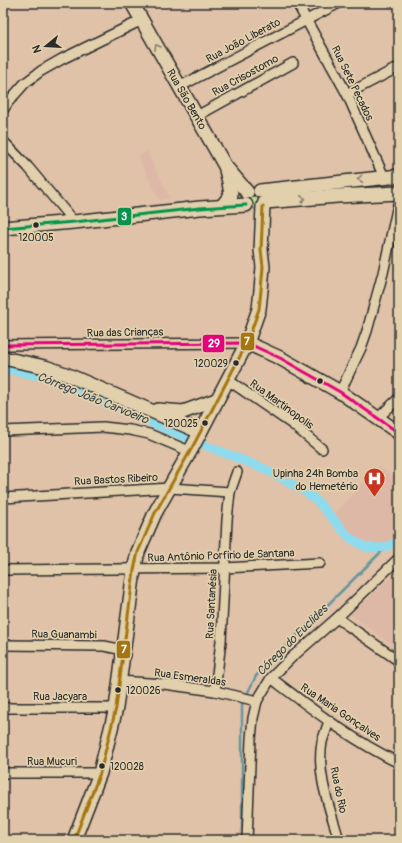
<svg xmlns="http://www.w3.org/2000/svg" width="402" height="843" font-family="Pangolin,sans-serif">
<rect width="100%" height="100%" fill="#e0c2a9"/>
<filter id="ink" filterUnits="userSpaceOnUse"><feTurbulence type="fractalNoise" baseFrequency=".025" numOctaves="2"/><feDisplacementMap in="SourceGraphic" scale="8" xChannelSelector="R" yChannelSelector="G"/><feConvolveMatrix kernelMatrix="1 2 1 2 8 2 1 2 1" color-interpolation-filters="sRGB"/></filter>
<g filter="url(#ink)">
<g fill="#deb8a6">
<polygon points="147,151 170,198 159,200 138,156"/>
<polygon points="379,466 399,481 399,538 383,546 377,547 365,545 351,537 332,516"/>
<polygon points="399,570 399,650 350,614"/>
</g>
<polygon fill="#bcde97" stroke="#748461" points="253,191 262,196 262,207 254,209 247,205 247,194"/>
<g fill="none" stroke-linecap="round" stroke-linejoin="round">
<g stroke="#66959f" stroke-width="2.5">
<polyline points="246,696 256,676 386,547"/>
<polyline points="242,840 242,705 244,701"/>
</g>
<polyline stroke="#8edbed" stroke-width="9" points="3,368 44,377 202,444 265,469 306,492 318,502 349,537 365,547 376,548 386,547 399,541"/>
<defs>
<g id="street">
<polyline points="297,3 347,94 384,177"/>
<polyline points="179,87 339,3"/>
<polyline points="347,94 399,67"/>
<polyline points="3,110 9,101 25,83 41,71 62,59 142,20"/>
<polyline points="197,116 293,63"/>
<polyline points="3,141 28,167 74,222"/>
<polyline points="3,345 247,343"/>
<polyline points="228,380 292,424 322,449"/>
<polyline points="340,392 361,348 367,331 383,273 399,200"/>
<polyline points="378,418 399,398"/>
<polyline points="3,431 103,427 130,430 149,434 189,451"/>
<polyline points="3,498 170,488 230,492"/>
<polyline points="3,570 225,568 320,563"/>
<polyline points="337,618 399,661"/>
<polyline points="3,645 104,646 124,650"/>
<path d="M271,678C312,709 353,741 399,763"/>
<polyline points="119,681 164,684 215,691 257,701"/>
<polyline points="215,691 221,641 227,520 230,492 237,472"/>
<polyline points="3,708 116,708"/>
<path d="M329,721C327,728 324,735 322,742C316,775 330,808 339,840"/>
<polyline points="3,773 100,773"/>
<polyline points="247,840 251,739 253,718 257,701 271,678 291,658 337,618 399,558"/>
</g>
<g id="secondary">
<polyline points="132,3 225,166 247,192"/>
<polyline points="260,191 399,176"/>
<polyline points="265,202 337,196 399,193"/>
<polyline points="222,206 231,195 229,182 226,170"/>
<polyline points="3,228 74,222 200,208 246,205"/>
<polyline points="247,343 280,358 340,392 399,433"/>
<polyline points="3,358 45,367 68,375 200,432"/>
<polyline points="158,410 183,412 216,400"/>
<polyline points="74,840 100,773 116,708 134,570 138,552 155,513 193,446 247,343 259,309 261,290 263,267 261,250 263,206"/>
</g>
</defs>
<use href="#street" stroke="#2b2b2b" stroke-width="12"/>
<use href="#secondary" stroke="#2b2b2b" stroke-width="16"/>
<use href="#street" stroke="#e2d0ad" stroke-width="9"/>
<use href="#secondary" stroke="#e2d0ad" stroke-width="13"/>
<defs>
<polyline id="bus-1" points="74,840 100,773 116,708 134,570 138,552 155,513 193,446 247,343 259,309 261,290 263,267 261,250 263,206"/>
<polyline id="bus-2" points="3,345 247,343 280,358 340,392 399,433"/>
<polyline id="bus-3" points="3,228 74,222 200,208 246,205"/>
</defs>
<use href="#bus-1" stroke="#e2d0ad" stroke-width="6"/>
<use href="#bus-2" stroke="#e2d0ad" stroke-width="6"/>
<use href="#bus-3" stroke="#e2d0ad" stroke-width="6"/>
<use href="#bus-1" stroke="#a57511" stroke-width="3"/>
<use href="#bus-2" stroke="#e5007d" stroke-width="3"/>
<use href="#bus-3" stroke="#06944b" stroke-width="3"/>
</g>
<defs><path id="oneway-chevron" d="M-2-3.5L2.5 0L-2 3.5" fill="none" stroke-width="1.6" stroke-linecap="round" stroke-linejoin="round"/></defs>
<g stroke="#867e6c">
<use href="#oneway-chevron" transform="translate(157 47) rotate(-119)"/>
<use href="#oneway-chevron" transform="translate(360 179) rotate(173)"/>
<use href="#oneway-chevron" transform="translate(303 199) rotate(-6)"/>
</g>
</g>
<defs>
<symbol id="hospital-pin" viewBox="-11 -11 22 30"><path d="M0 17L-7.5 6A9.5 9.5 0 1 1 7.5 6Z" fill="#c8321e" stroke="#e2d0ad"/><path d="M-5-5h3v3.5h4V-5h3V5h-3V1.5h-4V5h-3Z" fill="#fff"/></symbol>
</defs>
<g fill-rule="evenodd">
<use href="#hospital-pin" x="362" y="466" width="25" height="34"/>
</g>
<g fill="#2b2b2b" stroke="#e2d0ad" stroke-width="1.5">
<circle cx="36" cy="225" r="3.5"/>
<circle cx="236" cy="363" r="3.5"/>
<circle cx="320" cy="381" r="3.5"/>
<circle cx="205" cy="423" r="3.5"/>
<circle cx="118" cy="690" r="3.5"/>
<circle cx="102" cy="766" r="3.5"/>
</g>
<g text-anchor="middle" stroke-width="3.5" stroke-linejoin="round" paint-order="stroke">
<g font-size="10" fill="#2b2b2b" stroke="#e2d0ad" text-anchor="end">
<text x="36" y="241" text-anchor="middle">120005</text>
<text x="228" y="367">120029</text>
<text x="198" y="427">120025</text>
<text x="126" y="694" text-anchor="start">120026</text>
<text x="110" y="770" text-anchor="start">120028</text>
</g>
<g font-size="11" fill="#2b2b2b" stroke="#e2d0ad">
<text transform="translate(243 40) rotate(-28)" y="4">Rua João Liberato</text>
<text transform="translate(245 75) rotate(-29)" y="4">Rua Crisostomo</text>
<text transform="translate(353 83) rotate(64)" y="4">Rua Sete Pecados</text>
<text transform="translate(187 99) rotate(60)" y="4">Rua São Bento</text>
<text transform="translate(125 332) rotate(-1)" y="4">Rua das Crianças</text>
<text transform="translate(282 404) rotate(36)" y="4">Rua Martinopolis</text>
<text transform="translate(116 479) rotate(-3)" y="4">Rua Bastos Ribeiro</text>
<text transform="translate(221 555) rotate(-2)" y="4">Rua Antônio Porfirio de Santana</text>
<text transform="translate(211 604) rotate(-87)" y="4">Rua Santanésia</text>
<text transform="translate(64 634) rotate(1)" y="4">Rua Guanambi</text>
<text transform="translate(190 677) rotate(8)" y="4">Rua Esmeraldas</text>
<text x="60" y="700">Rua Jacyara</text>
<text transform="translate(341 712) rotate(34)" y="4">Rua Maria Gonçalves</text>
<text x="52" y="765">Rua Mucuri</text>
<text transform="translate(339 790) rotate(78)" y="4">Rua do Rio</text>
</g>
<g font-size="11" fill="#2b2b2b" stroke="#e2d0ad" text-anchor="end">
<text x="358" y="477">Upinha 24h Bomba<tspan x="358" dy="13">do Hemetério</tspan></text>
</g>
<g font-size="12" font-style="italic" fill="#3a4548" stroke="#e2d0ad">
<text transform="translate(93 398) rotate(22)" y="4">Córrego João Carvoeiro</text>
<text transform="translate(292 640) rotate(-45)" y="4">Córego do Euclides</text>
</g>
</g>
<g stroke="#e2d0ad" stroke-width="1.5">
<rect x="117" y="207" width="15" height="19" rx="4" fill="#06944b"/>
<rect x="240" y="332" width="15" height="19" rx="4" fill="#a57511"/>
<rect x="202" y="334" width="23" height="19" rx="4" fill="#e5007d"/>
<rect x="116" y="640" width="15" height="19" rx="4" fill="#a57511"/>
</g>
<g font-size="11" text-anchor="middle" font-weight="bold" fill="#fff">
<text x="124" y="220">3</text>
<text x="247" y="345">7</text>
<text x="214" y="347">29</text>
<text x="124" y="653">7</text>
</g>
<rect width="402" height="843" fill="none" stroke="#e2d0ad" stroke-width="16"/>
<rect x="8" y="8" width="386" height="827" fill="none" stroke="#2b2b2b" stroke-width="1.5" filter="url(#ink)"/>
<g transform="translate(46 46) rotate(252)" stroke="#e2d0ad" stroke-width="3" paint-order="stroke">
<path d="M0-3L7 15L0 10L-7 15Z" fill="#2b2b2b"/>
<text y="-6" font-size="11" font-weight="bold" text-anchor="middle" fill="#2b2b2b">N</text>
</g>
</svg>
